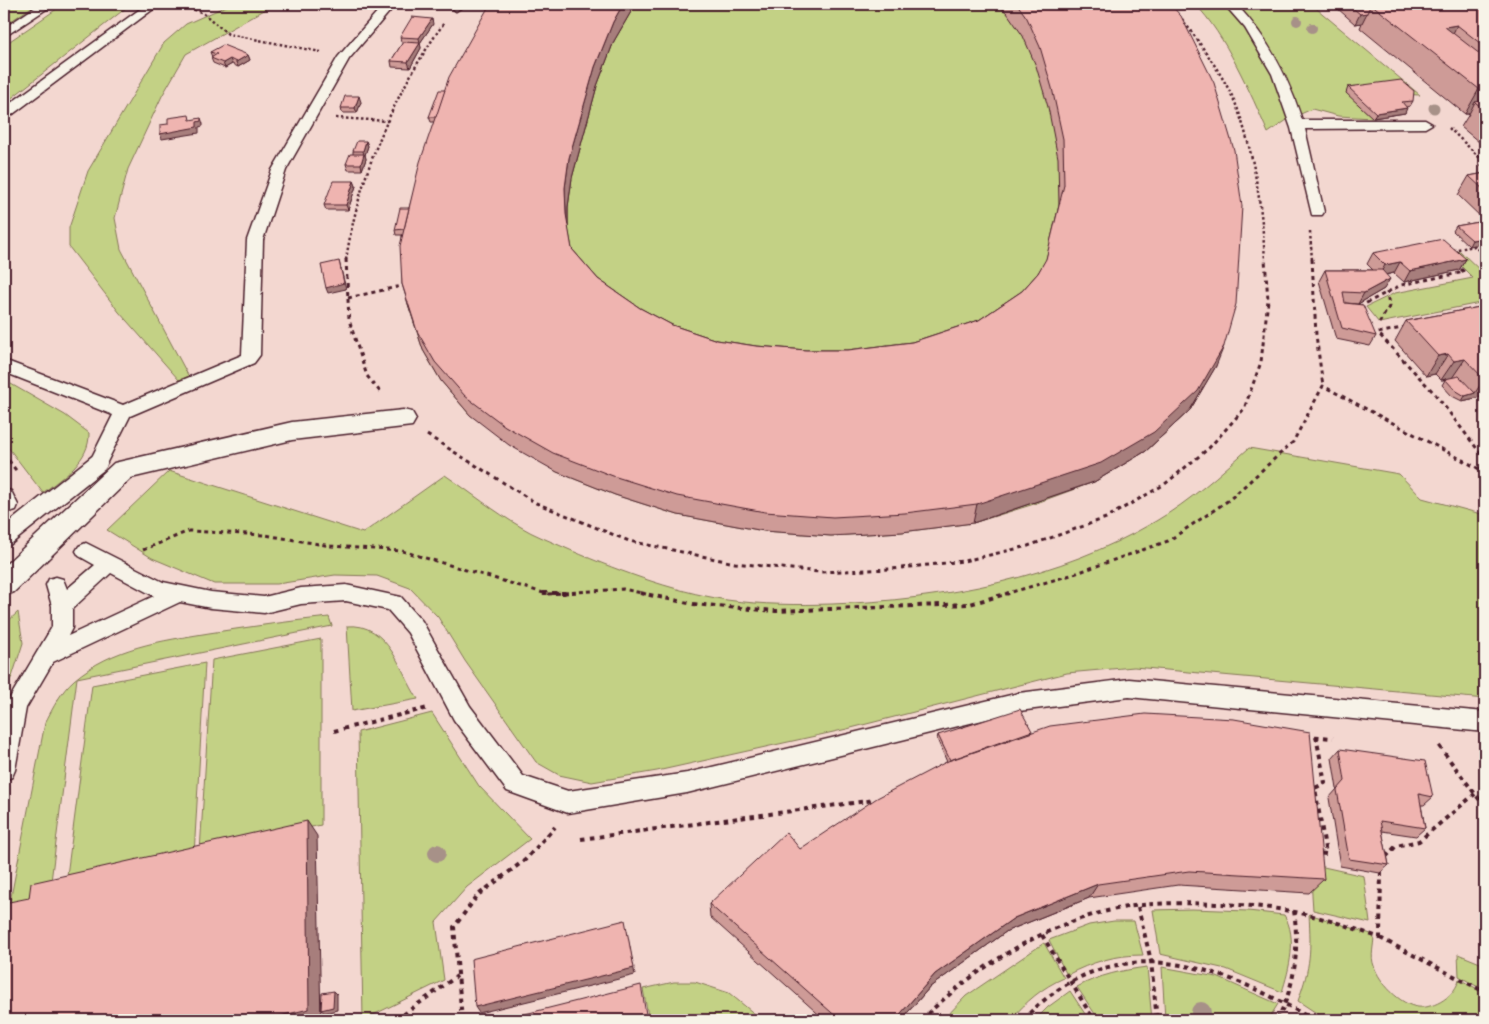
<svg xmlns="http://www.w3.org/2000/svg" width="1489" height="1024" font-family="Sriracha,sans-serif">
<rect width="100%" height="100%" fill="#f5e6dd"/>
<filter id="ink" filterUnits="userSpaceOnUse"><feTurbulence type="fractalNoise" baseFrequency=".02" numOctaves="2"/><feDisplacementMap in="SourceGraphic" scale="10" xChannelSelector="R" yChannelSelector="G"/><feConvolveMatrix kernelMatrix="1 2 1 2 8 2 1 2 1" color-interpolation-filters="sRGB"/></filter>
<g filter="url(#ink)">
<rect fill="#f3d7d0" x="4" y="4" width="1481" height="1016"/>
<g fill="#c3d185" stroke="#867858">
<polygon points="11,4 36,4 4,26 4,9"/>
<polygon points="64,4 131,4 4,104 4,45"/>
<polygon points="231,4 275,4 186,54 162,96 128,169 115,218 121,249 189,377 179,380 119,312 69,247 69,228 88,171 164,43 186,24"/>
<polygon points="509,4 1150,4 1216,365 1190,410 1146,451 1094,482 1031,505 973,523 902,532 831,536 764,531 678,515 615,495 557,472 470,415 441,381 423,350 408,304 405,266"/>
<path d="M1195,4H1311L1420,95L1346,92L1373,118L1338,116L1312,109L1287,120L1268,133C1251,94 1225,34 1195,4Z"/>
<polygon points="1460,251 1485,275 1485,302 1379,323 1366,307 1395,293 1473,278 1448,253"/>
<path d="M4,380L65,415L89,433C90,461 63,476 43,493L4,442Z"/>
<path d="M1249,448L1399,474L1422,498L1485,515V699L1134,667L1067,673L847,729L657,771L592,782L559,775L536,762L465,661L438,617L410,588L377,576L335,575L277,584H214L152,558L107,530L169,471L363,533L445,475C470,492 495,512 521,527C534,535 548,540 561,546C613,569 671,591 727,600C762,605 798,605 832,604C943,600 1059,578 1156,521C1190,501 1220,474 1249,448Z"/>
<polygon points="18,612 23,643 12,677 4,687 4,625"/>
<path d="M329,617L332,626L77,678L49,897L10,902L45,723C53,708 61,691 74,680C113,647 161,641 209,633C249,627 289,621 329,617Z"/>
<path d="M347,626C389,622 400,672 418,699L352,711Z"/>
<polygon points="321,639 321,825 200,851 212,660"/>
<polygon points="205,663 194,855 66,883 92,685"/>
<polygon points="432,713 479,786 530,839 467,887 436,922 444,980 363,1020 358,732"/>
<polygon points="1310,864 1364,876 1370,923 1313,910"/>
<path d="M1192,909L1248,911L1284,915C1298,937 1289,970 1282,992L1226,969L1160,954L1153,910Z"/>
<path d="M1309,914L1374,935C1374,946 1370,956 1374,966C1379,982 1400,1005 1418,1007C1435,1009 1456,995 1459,979L1485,993V1020H1327L1298,1001C1311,965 1311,951 1309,914Z"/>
<path d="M1114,921H1134L1143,955C1114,955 1092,962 1067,975L1049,940L1089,925Z"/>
<path d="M1044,943L1064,978C1043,987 1025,1002 1011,1020H943L966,996Z"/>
<polygon points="1458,954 1485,965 1485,991 1459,976"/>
<path d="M1147,967L1152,1020H1099L1077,987C1099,975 1123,970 1147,967Z"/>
<polygon points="1162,967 1217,977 1278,1004 1268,1020 1165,1020"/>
<polygon points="674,982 695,982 729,993 762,1020 649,1020 643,989"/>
<polygon points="1070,991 1089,1020 1035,1020 1048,1007"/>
</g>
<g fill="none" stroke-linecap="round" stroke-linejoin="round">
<defs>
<g id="service">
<polygon points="40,4 54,4 4,37 4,28"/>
<polygon points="147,4 160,4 9,117 4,118 4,108"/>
<polygon points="384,4 396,4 349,59 286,170 263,240 260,355 254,363 130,416 104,468 98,470 92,468 89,463 113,415 4,372 4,360 123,405 242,355 247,240 272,170 338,57"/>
<polygon points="447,4 460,4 462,7 456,11"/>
<path d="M1224,4H1236C1268,38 1288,76 1302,120H1425L1432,124L1425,128L1305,129L1324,212L1322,215H1312L1291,128L1272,74L1245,28Z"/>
<polygon points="4,489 11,491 18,505 16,510 9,512 4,511"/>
<path d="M86,543L163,582L211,592L264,597L301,588L346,585L401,597L422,621L470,706L523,776L568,791L687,773L1019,693L1129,679L1485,712V732L1129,697L1019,711L687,793L568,813L507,791L454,720L408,633L388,610L346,601L301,604L264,613L211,608L180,602L53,662L26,708L15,770L12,777L4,780L5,706L52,627V606L46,585L49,579L56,577L63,579L67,589L95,565L79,556L76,551L79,546ZM111,573L154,596L68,636L72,628V609Z"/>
</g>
<polygon id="pedestrian" points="403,410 412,412 416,419 412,426 292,440 131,478 14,592 4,596 4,566 114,463 292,422"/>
</defs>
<use href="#service" stroke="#4a1f2b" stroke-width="3"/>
<use href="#pedestrian" stroke="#4a1f2b" stroke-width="3"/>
<g stroke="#4a1f2b" stroke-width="2.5" stroke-dasharray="2.5 2.5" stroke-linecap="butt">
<polyline points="180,4 203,13 228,34 321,52"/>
<path d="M1182,19C1201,45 1227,80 1238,110C1255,157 1262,210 1265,260"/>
<polyline points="336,118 388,121"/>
<polyline points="1449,128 1481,159 1482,168"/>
<polyline points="1310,232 1312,260"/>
<polyline points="1453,250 1474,246 1485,256"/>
<path d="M346,260C359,174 394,93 444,23"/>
</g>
<g stroke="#4a1f2b" stroke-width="3" stroke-dasharray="4 4" stroke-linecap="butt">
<polyline points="346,259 349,320 367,376 382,394"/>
<polyline points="1312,259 1316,335 1323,386"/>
<polyline points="348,298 406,285"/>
<polyline points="1359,307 1401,285 1464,272 1457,265"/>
<polyline points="1379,323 1389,307 1387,292"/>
<polyline points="1406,327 1378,333 1435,394 1485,459"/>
<polyline points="427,435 536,503 629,541 735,563 819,572 892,569 964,561 1028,546 1106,518 1165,484 1209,448 1244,409 1261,362 1268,300 1265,259"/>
<polyline points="4,454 18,473"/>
<polyline points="143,550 189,531 265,535 331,546 402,551 547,594"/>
<polyline points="548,594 623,589 646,594"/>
<polyline points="1005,594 1071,575 1168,541 1229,500 1293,442 1323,386 1485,472"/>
</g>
<g stroke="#4a1f2b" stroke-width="4" stroke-dasharray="4.5 4.5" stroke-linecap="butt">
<polyline points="543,593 567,593"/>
<polyline points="640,593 693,604 775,611 970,604 1009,593"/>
<polyline points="334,731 428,708"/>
<polyline points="1306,736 1333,738"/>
<polyline points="1316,736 1325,783 1315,788 1326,854 1318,853"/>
<polyline points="1439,746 1485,807"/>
<polyline points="581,839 875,800"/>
<polyline points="1386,857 1396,846 1419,841 1475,794"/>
<polyline points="1138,907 1151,961 1157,1020"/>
<polyline points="1042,935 1094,1020"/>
<polyline points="1380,938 1485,992"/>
<polyline points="396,1020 457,976"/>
<polyline points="462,1020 454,927 478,895 525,860 555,827"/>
<path d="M921,1020C977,966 1049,920 1127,907C1157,902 1188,903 1218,904C1282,906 1320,915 1380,938L1381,870"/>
<path d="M1023,1020C1111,926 1217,962 1313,1020"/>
<path d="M1277,1020C1296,984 1299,950 1294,910"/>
</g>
<use href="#service" fill="#f7f3e8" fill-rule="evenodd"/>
<use href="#pedestrian" fill="#f7f3e8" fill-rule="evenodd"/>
<defs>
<polyline id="service-bridge" points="4,538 98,463"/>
</defs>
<use href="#service-bridge" stroke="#4a1f2b" stroke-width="21" stroke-linecap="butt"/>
<use href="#service-bridge" stroke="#f7f3e8" stroke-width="18"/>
</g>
<g fill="#a79188">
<circle cx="1297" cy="21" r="5"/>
<circle cx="1312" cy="28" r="5"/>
<circle cx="1434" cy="108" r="5.5"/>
<circle cx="437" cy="853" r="9"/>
<circle cx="1201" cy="1012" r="10"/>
</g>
<g fill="#ce9b97" stroke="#4a1f2b">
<polygon points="997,4 1170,4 1216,366 1190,410 1146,451 1094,482 973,523 902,532 831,536 764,531 678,515 615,495 557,472 509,445 470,415 441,381 423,350 408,304 402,284 402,235 396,235 395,230 409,208 434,122 431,122 429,117 445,90 632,10 614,41 597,86 572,178 568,207 568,228 572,249 598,279 640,308 672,325 717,340 756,346 806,350 848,350 912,342 979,320 1022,291 1038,273 1046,260 1059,205 1058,158 1048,107 1036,66 1023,36 1007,13"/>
<polygon points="1338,4 1485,4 1485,147 1461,127 1469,114 1465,114 1360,28 1362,23 1355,24 1337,8"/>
<polygon points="433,24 420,43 421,48 410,68 392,67 391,61 403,42 401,42 400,37"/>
<polygon points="210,52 248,55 250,60 238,67 232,64 225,68 213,63 211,58 212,57"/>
<polygon points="1348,87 1413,101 1410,106 1406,107 1405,113 1373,118 1346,93"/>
<polygon points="361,102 357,113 342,113 341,108"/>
<polygon points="366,141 368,146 365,155 366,159 362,170 348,170 346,164 353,154 353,151"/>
<polygon points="1485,173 1485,248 1481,244 1469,246 1453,231 1456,226 1485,221 1458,195 1469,176"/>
<polygon points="354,181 356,186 348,210 326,210 324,205"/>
<polygon points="1373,253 1466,259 1459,270 1404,282 1394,273 1386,275 1384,289 1358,304 1346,303 1376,336 1370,346 1336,339 1319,281 1325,270 1373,270 1367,264"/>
<polygon points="1485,306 1485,396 1462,401 1452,396 1442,385 1445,380 1441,380 1435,374 1426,376 1395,341 1406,321"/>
<polygon points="1032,732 1324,879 1309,893 1178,885 1089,898 1007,931 930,987 901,1020 825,1020 710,917 709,904 947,762 937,739 938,735"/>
<polygon points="1340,749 1433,797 1424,805 1421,805 1425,828 1416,836 1382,831 1389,865 1380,873 1340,866 1329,798 1337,789 1332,758"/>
</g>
<g fill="#a77e7b" stroke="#4a1f2b">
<polygon points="623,4 638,4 632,10 614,41 597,86 572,178 568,207 568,234 566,214 565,188 569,158 595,67 613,22"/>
<polygon points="1367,13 1362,23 1355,24 1360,14"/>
<polygon points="432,19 433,24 420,43 419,38"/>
<polygon points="1457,25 1445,50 1445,27"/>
<polygon points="420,43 421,48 410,68 408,62"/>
<polygon points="248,55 250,60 238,67 236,62"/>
<polygon points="230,59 232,64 225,68 223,63"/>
<polygon points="1485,88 1485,110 1475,102 1469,114 1465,114 1479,89"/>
<polygon points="359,96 361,102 357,113 355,108"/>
<polygon points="1407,108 1405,113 1373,118 1376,113"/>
<polygon points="201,118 203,124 203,126 199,127 199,133 162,139 160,134 197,122"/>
<polygon points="366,141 368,146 365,155 366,159 362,170 361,164 364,155 363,151"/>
<polygon points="354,181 356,186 348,210 346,205"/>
<polygon points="1484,238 1481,244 1469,246 1472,240"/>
<polygon points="1466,259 1459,270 1404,282 1410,271"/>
<polygon points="339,261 346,289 328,293 326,288"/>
<polygon points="1400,262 1394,273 1379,276 1385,265"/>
<polygon points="1390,279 1384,289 1358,304 1364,293"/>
<polygon points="1224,346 1216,366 1190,410 1146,451 1094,482 973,523 977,504"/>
<polygon points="1448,354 1435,374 1426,376 1438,356"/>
<polygon points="1465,359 1452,378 1441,380 1454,361"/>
<polygon points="1484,379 1485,379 1485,396 1462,401 1465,396 1475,393"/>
<polygon points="307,821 317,836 321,1020 263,1020"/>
<polygon points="1098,884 1089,898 1007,931 930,987 901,1020 895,1020 935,974 1014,918"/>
<polygon points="626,928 635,975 479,1013 475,1007"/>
<polygon points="334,991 337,994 337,1010 325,1013 321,1010"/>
</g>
<g fill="#efb4b0" stroke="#4a1f2b">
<polygon points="490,4 623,4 613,22 595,67 569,158 565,188 566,214 572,249 598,279 640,308 672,325 717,340 756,346 806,350 848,350 912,342 979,320 1022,291 1038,273 1046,259 1064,185 1063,139 1052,88 1040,47 1027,18 1017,4 1170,4 1181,16 1214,83 1234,150 1242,206 1236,304 1224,346 1198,391 1154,432 1101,463 977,504 905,513 833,517 765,512 677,496 613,476 553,453 505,426 465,396 435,362 417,331 402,284 400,246 420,162 449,77"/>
<polygon points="1348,4 1371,4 1367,13 1360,14"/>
<polygon points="1371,4 1485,4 1485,47 1457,25 1445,27 1485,58 1485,88 1479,89"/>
<polygon points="412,17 432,19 419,38 400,37"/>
<polygon points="403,42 420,43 408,62 391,61"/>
<polygon points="223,45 248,55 236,62 230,59 223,63 211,58 217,54 210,52"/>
<polygon points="1401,80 1414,91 1413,101 1402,102 1407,108 1376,113 1348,87"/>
<polygon points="439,90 445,90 436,117 429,117"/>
<polygon points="345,96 359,96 355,108 341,108"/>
<polygon points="1485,100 1485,110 1475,102"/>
<polygon points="189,115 190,120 201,118 201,121 197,122 197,127 160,134 160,125 168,124 168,118"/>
<polygon points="357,141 366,141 363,151 353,151"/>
<polygon points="350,154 364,154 361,164 346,164"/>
<polygon points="1485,173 1485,191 1469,176"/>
<polygon points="333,181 354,181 346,205 324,205"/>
<polygon points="400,208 409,208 404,229 395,230"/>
<polygon points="1485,221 1485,236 1484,238 1472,240 1456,226"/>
<polygon points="1443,239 1466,259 1410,271 1400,262 1385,265 1373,253"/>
<polygon points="339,261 344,283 326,288 321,265"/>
<polygon points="1325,270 1382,270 1390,279 1364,293 1343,292 1345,303 1363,305 1376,336 1342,328"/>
<polygon points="1485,306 1485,379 1484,379 1465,359 1454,361 1448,354 1438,356 1406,321"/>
<polygon points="1459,376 1475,393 1465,396 1455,390 1445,379"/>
<polygon points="1020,709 1032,731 950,760 938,735"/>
<polygon points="1145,714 1234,719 1310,732 1324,879 1189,871 1098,884 1014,918 935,974 895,1020 840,1020 709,904 786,832 800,849 877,798 948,761 1050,726"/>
<polygon points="1340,749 1425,761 1433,797 1419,794 1425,828 1380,821 1389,865 1349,859 1337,790 1345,781"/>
<polygon points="307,821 309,1009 263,1020 4,1020 4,903 29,898 31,883"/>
<polygon points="625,920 634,968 475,1007 471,959"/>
<polygon points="641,985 647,1020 501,1020"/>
<polygon points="334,991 333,1007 321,1010 322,993"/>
</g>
</g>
<rect width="1489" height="1024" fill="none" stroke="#f7f3e8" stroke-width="20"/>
<rect x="10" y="10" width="1469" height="1004" fill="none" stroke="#4a1f2b" stroke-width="2" filter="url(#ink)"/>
</svg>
